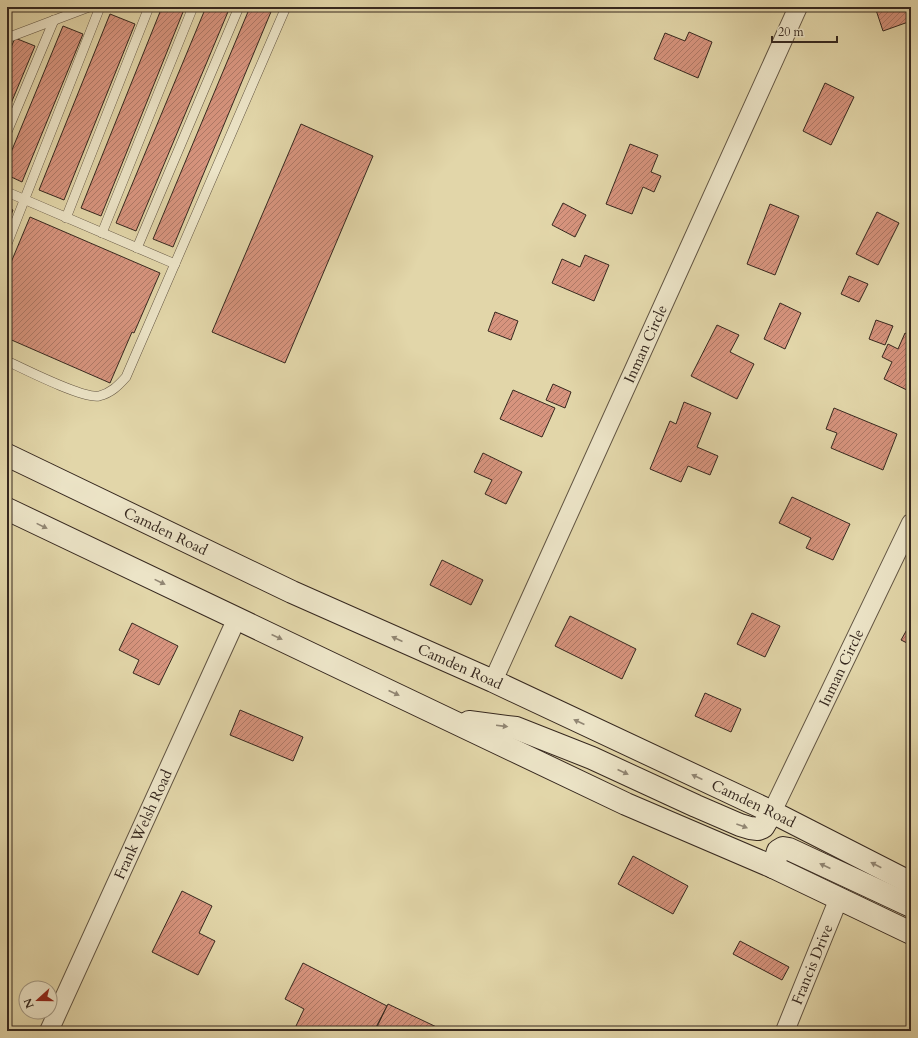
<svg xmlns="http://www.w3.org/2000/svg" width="918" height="1038" font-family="Cardo,serif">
<defs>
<pattern id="building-hatch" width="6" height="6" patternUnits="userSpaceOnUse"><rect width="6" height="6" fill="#d7947e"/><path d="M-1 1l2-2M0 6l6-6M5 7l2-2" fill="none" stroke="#af7967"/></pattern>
</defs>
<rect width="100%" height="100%" fill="#e2d6a9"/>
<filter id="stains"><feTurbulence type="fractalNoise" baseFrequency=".005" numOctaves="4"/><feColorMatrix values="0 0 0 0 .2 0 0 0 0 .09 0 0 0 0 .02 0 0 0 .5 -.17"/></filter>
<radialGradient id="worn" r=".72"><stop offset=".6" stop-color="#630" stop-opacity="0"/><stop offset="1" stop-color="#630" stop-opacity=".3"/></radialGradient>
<g fill="url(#building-hatch)" stroke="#36281f">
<polygon points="162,7 185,7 101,216 81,208"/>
<polygon points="206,7 230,7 136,231 116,223"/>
<polygon points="250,7 273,7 173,247 153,239"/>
<polygon points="875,7 911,7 911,21 883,31"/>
<polygon points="110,14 135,24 64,200 39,190"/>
<polygon points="63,26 83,34 22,182 7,175 7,162"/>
<polygon points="689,32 712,42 698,78 654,59 665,33 685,41"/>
<polygon points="15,38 35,46 7,113 7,57"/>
<polygon points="825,83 854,97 831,145 803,131"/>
<polygon points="301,124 373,156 285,363 212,332"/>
<polygon points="630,144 658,155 651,172 661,176 654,192 643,187 632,214 606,204"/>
<polygon points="563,203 586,215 575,237 552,225"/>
<polygon points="770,204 799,216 775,275 747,264"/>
<polygon points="7,207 13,210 7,225"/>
<polygon points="877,212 899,223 878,265 856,254"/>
<polygon points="30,217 160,273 134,333 132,332 110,383 7,338 7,272"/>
<polygon points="585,255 609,265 594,301 552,283 562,259 580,267"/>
<polygon points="849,276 868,284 859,302 841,294"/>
<polygon points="780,303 801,313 785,349 764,339"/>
<polygon points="495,312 518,321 511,340 488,331"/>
<polygon points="876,320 893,326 885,345 869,339"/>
<polygon points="717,325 739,335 730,352 754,364 737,399 691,376"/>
<polygon points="905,333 911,336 911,392 884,379 892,362 882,357 888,344 898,349"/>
<polygon points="553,384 571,392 565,408 546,400"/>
<polygon points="513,390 555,408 542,437 500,419"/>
<polygon points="684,402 711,413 697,447 718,456 710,475 688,466 681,482 650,469 670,421 676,424"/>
<polygon points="834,408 897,434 883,470 831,448 837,433 826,429"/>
<polygon points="483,453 522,472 506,504 485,494 492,480 474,472"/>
<polygon points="792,497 850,524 833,560 806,548 811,538 779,523"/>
<polygon points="442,560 483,580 471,605 430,585"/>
<polygon points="752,613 780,626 765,657 737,644"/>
<polygon points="570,616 636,649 622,679 555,646"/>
<polygon points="132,623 178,646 159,685 133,673 139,660 119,650"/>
<polygon points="909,626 911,627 911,645 901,640"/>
<polygon points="705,693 741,709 731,732 695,716"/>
<polygon points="240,710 303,737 293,761 230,735"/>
<polygon points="633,856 688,886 673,914 618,884"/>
<polygon points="182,891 212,906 199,933 215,941 198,975 152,952"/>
<polygon points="740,941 789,967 782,980 733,954"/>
<polygon points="303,963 387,1006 374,1031 306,1031 296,1026 304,1009 285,999"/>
<polygon points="388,1004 445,1031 375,1031"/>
</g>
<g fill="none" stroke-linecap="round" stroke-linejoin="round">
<defs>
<g id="lane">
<polyline points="7,38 89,7"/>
<polyline points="7,132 54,20"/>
<polyline points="7,192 175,264"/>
<polyline points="66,218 149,7"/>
<polyline points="102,233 193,7"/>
<polyline points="7,244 100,7"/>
<polyline points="137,248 239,7"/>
<path d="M7,361C24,369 83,399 99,396C111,393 118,386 126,377L286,7"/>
</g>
<g id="street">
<path id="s1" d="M493,681L798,7"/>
<path id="s2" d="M772,812L911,523"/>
<path id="s3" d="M49,1031L237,618"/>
<path id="s4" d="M785,1031L839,898"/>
</g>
<g id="secondary">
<path id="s5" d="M7,455L292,592L493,681L772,812L911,883"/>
<polyline points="7,509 626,804 773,867 911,933"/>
<polyline points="469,722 516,728 592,758 696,806 740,825 750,828 758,829 763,827 772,812"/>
<polyline points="773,867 778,851 783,848 789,849 911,906"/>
</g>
</defs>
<use href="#lane" stroke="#615442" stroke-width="10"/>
<use href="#street" stroke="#615442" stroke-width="20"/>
<use href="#secondary" stroke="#36281f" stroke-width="24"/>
<use href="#lane" stroke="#ece4c7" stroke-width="9"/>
<use href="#street" stroke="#ece4c7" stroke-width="18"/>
<use href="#secondary" stroke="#ece4c7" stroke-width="22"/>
</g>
<defs><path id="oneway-solid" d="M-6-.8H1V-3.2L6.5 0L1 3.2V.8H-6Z"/></defs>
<g fill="#918673">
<use href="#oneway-solid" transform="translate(42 526) rotate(26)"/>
<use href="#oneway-solid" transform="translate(160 582) rotate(26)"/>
<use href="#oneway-solid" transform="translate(277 637) rotate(25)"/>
<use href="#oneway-solid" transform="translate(397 639) rotate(-156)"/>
<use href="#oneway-solid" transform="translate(394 693) rotate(25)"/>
<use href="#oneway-solid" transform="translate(579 722) rotate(-155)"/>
<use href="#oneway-solid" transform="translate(502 726) rotate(7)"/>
<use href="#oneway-solid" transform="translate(623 772) rotate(25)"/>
<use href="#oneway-solid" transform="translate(697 777) rotate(-155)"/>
<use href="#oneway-solid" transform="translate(742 826) rotate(20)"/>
<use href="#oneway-solid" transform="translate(876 865) rotate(-153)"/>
<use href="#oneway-solid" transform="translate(825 866) rotate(-155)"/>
</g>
<g text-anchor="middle" stroke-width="3" stroke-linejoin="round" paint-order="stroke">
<g font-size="15" fill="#36281f" stroke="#ece4c7">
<text dy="5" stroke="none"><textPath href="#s1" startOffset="370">Inman Circle</textPath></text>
<text dy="5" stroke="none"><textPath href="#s5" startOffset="176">Camden Road</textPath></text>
<text dy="5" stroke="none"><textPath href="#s5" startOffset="500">Camden Road</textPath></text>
<text dy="5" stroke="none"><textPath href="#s2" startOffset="160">Inman Circle</textPath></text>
<text dy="5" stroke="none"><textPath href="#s5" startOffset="824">Camden Road</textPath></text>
<text dy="5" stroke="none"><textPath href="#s3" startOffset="227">Frank Welsh Road</textPath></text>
<text dy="5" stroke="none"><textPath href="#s4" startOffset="72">Francis Drive</textPath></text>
</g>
</g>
<rect width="918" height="1038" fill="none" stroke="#e2d6a9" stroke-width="24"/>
<rect x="8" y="8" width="902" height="1022" fill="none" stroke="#36281f" stroke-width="2"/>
<rect x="12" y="12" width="894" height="1014" fill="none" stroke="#36281f"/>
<g transform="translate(38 1000) rotate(249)"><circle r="19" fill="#ece4c7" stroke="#a39984"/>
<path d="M0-3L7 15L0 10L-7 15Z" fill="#8f2418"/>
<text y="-6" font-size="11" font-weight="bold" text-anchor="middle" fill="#36281f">N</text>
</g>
<path d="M772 36v6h65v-6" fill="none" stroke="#36281f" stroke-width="2"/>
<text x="778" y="36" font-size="12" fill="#36281f" stroke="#ece4c7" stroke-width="3" paint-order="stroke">20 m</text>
<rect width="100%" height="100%" filter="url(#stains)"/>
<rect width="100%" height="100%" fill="url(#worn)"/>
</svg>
